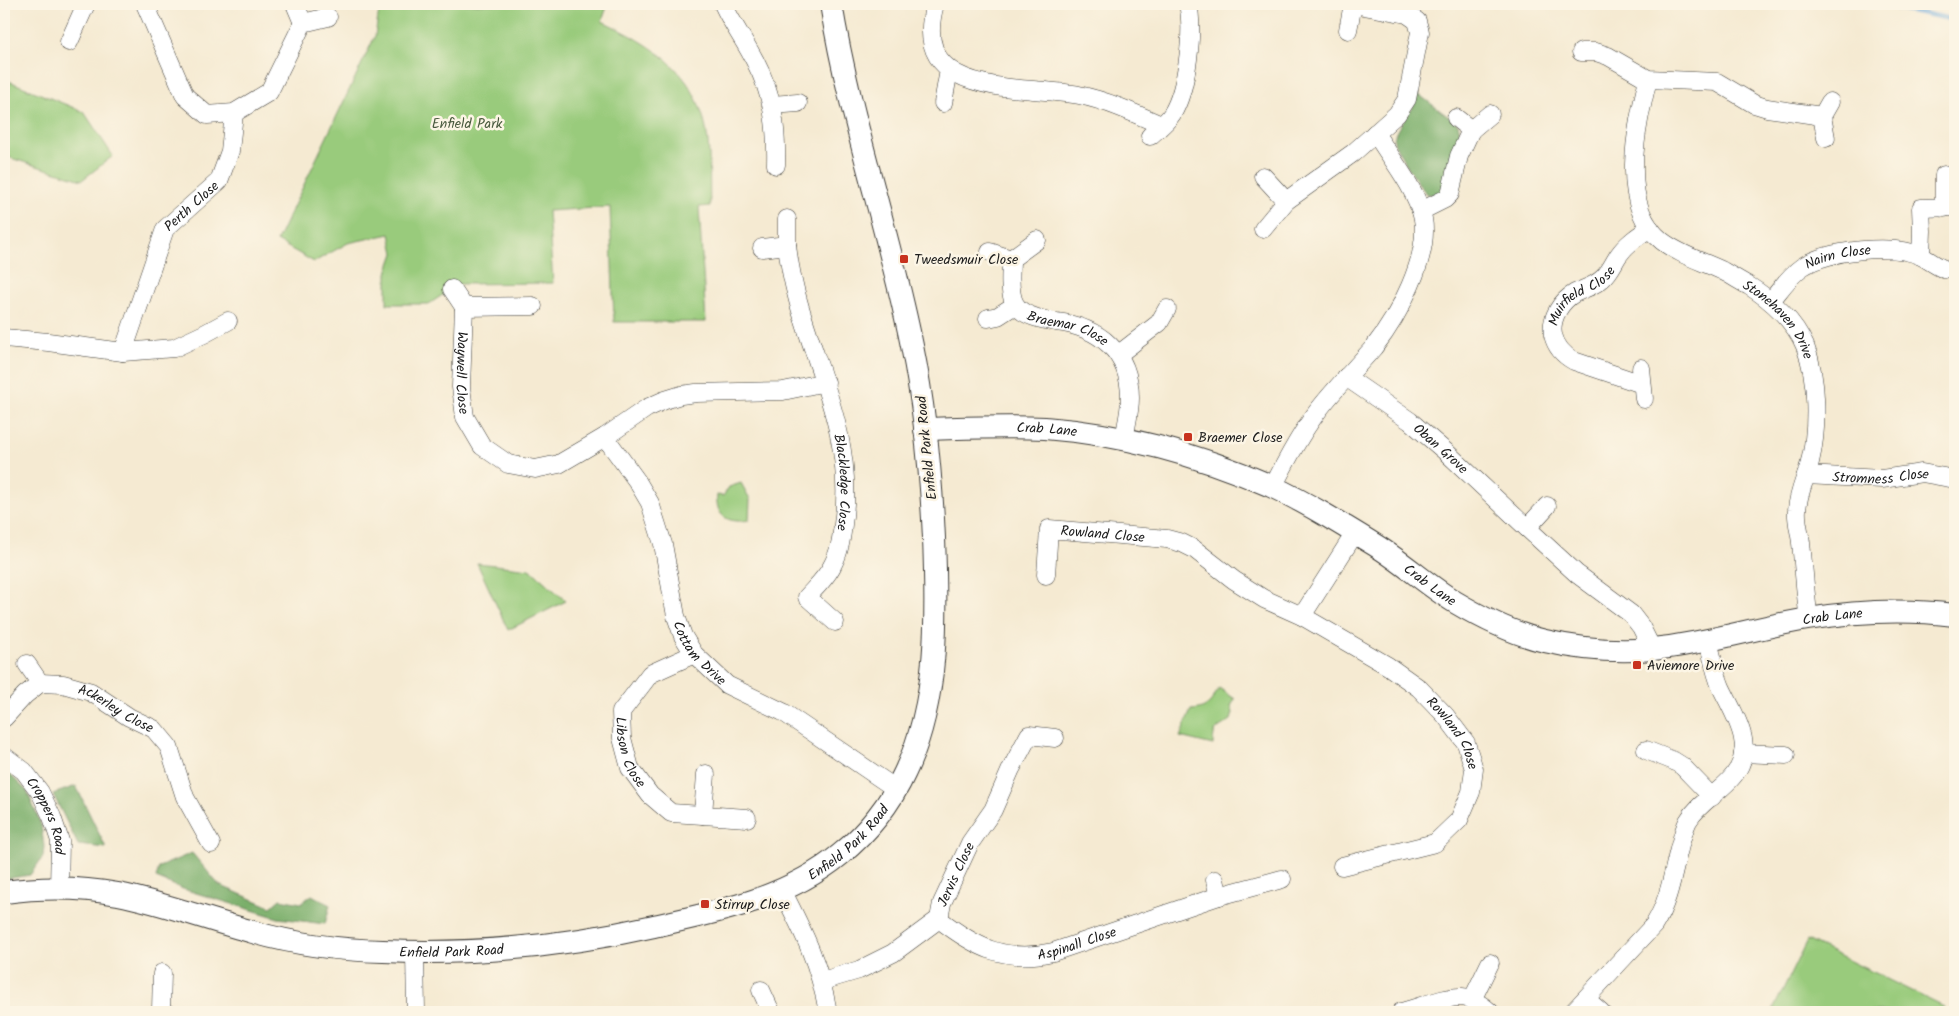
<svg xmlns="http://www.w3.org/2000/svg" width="1959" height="1016" font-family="Kalam,sans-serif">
<rect width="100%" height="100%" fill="#fcf5e5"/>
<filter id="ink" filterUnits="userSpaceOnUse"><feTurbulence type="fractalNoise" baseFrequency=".02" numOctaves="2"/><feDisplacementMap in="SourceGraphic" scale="10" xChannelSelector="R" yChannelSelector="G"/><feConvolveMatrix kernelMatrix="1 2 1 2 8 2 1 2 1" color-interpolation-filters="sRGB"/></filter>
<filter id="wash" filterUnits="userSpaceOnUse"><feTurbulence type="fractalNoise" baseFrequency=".0096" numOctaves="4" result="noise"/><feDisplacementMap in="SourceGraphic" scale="20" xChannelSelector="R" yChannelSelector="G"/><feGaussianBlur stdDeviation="1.12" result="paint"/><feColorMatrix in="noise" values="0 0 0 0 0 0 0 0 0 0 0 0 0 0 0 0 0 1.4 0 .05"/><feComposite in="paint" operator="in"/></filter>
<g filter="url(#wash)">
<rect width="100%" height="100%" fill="#f5ead2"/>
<g fill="#99cb7b" stroke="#5a744c">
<path d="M380,4H608L602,21C652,44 695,71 706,129C711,154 709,181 710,206L699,207L706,322H614L610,207L548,211L553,283L459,284L429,304H387V273L394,253L390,234L348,243L314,262L277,241L375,36Z"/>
<polygon points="4,79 84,112 113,156 82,180 4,156"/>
<path d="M741,483L750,499L749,520C729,524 715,517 717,495L723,496L729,487Z"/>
<polygon points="477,563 530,569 566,601 508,630"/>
<path d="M1219,688L1235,699L1231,706L1233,713L1231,720C1217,729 1213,728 1213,745L1180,737L1191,710C1207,710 1212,701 1219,688Z"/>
<polygon points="1807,940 1944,1007 1941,1012 1772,1012"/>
</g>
<g fill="#7aaf6b" stroke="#4b6644">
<path d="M1418,94L1458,124L1461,136L1444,187C1440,193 1436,197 1428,194C1422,192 1397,150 1394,142C1393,128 1414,112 1418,94Z"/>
<polygon points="4,769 27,791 41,825 44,846 43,857 30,875 11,878 4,881"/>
<polygon points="76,786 106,848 78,845 53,794"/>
<polygon points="192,853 219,885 271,907 280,899 301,903 312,895 330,905 325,924 278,918 183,889 156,878 159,867"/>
</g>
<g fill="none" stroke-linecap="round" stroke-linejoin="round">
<polyline stroke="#67a5d9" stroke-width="5" points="1878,4 1955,20"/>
</g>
</g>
<g filter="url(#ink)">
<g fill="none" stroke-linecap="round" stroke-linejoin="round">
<defs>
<g id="minor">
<polyline points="145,4 185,96 207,115 234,113 269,92 303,23 328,17"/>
<polyline points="295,4 303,23"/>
<path d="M723,4C732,24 745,41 755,61C773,95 777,127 776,165"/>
<path d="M935,4C908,100 1022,84 1079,95C1108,101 1134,113 1161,125"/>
<polyline points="1348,30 1353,4"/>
<polyline points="69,42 86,4"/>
<polyline points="1581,52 1596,52 1608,56 1648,79 1717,82 1754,104 1767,108 1822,116"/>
<path id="s1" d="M1648,79C1637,125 1617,206 1662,241C1680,255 1702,261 1723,271C1732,276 1740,281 1749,286C1772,300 1795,322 1805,346C1818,379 1818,429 1810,462C1806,478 1798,493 1797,510C1796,521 1800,532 1801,543C1804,569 1805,594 1809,619"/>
<polyline points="943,103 949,70"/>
<polyline points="772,105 798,103"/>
<polyline points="1456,118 1471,130 1490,114"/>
<path d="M1150,136C1158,129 1167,122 1172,114C1187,90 1194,31 1188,4"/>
<polyline points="1826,138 1822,116 1830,102"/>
<polyline points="1944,175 1944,208"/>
<polyline points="1286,201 1353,153 1397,114 1407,99 1420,32 1417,21 1407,14 1353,4"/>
<polyline points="1421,211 1445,199 1450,194 1459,156 1471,130"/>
<polyline points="1263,229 1286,201 1263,176"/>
<path id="s2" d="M787,245C797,339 855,418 844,516C842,532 841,549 833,564C828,576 816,587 807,597L835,622"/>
<polyline points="762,248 787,245 787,219"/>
<polyline points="990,252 1011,259 1037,240"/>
<polyline points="1921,256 1922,231 1921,208 1955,207"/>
<path id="s3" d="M1011,259C1011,272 1008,292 1015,304C1022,316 1044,320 1056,322C1099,327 1130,352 1130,398C1130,412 1126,426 1124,440"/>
<polyline points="452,289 464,307 533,306"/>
<path id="s4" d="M1771,301C1780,290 1789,276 1802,267C1827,250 1893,243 1921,256C1929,260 1936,266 1944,269"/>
<path id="s5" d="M464,307L461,387L465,417L482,446L508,464L535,469L559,464L605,437L647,408L665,400L681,395L696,393L783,391L826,382"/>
<polyline points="988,318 998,316 1015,305"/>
<polyline points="4,338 48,342 123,352 174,348 204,334 228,321"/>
<path id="s6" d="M123,352L165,229L219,181L230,151L234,113"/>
<polyline points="1119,354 1159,323 1167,309"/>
<polyline points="1641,368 1644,399"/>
<path id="s7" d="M1346,377L1410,421L1446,452L1527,528"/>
<path id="s8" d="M1642,384L1574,361C1563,355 1556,347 1553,335C1550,318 1561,301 1575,293C1585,288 1595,286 1603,278C1610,272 1613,264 1618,256C1626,244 1638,236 1650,228"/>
<path id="s9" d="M605,437L637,481L650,503L663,544L676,616L683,636L694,654L727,685L783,712L896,789"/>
<path id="s10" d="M1806,475L1882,479L1922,473L1955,479"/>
<path d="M1273,487C1286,461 1299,436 1317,412C1334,389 1355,369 1374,347C1398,317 1430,257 1423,219C1417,190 1391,158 1375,133"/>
<polyline points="1547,506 1527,528 1577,574 1631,614 1641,627 1652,649"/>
<path id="s11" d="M1046,575L1049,529L1167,539L1182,543L1194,549L1234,580L1264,599L1302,616L1388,666L1419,688L1445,715L1466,743L1474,769L1471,792L1459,820L1435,843L1342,866"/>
<polyline points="1302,616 1355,533"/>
<path id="s12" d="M694,654L650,674L621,712L622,738L630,768L650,795L671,813L703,815"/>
<polyline points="27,664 40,683"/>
<path id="s13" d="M4,718L25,695L40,683L63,684L91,692L129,717L154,729L169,747L185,797L211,844"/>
<polyline points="1646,750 1674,761 1682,766 1712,797"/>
<polyline points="1743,753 1786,755"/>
<path id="s14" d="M4,756L24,771L40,792L52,817L60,841L59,889"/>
<polyline points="706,774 703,815 747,818"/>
<polyline points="1215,880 1219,896 1282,879"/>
<path d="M782,890C804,933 819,963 828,1012"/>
<path id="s15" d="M939,919C975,947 1005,963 1053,952L1219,896"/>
<polyline points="415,952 416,1012"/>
<polyline points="162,973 161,1010 165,1012"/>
<path id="s16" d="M822,981L859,970L893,953L939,919L942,903L970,843L993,810L1011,769L1029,735L1055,738"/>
<polyline points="761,990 771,1012"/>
<polyline points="1586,999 1601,1012"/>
<polyline points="1472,1000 1490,963"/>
<path d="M1401,1012C1418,1008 1445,996 1462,997C1473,998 1482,1005 1490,1012"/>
<path d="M1573,1012L1654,925C1668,903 1672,878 1678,853C1681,842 1683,831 1688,821C1699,802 1721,792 1734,775C1757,746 1734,715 1721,687C1715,673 1712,656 1708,640"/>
</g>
<g id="tertiary">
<path id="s17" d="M925,429C965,428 1005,426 1045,428C1122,434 1200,455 1271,486C1307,503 1341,524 1375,545C1403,562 1427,585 1455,602C1482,618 1514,634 1545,641C1579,649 1618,652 1653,649C1706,644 1757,627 1808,619C1856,611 1907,609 1955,615"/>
<path id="s18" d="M4,892C41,887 80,887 118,894C164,903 208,920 253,932C295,944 339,950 383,951C473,955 566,946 654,926C719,912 788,898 841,854C867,833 891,803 905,772C939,701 937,615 934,538C931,474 925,409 912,346C889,231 850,120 831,4"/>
</g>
</defs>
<use href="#minor" stroke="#3d3b37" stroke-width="19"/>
<use href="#tertiary" stroke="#3d3b37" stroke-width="24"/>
<use href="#minor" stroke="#fff" stroke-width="18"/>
<use href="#tertiary" stroke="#fff" stroke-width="22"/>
</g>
</g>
<g fill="#c8321e" stroke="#fcf5e5" stroke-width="2">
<rect x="899" y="254" width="10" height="10" rx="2.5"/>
<rect x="1183" y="432" width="10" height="10" rx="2.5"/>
<rect x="1632" y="660" width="10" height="10" rx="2.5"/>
<rect x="700" y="899" width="10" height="10" rx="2.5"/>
</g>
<g text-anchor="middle" stroke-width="5" stroke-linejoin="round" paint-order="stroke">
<g font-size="14" fill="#48593d" stroke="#fcf5e5">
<text x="467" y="128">Enfield Park</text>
</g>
<g font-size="14" fill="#1c1c1c" stroke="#fcf5e5">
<text dy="5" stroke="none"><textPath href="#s6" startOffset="165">Perth Close</textPath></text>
<text dy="5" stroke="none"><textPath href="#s4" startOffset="84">Nairn Close</textPath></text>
<text dy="5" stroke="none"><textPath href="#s8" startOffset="159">Muirfield Close</textPath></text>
<text dy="5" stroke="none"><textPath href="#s1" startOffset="315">Stonehaven Drive</textPath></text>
<text dy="5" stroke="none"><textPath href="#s3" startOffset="105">Braemar Close</textPath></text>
<text dy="5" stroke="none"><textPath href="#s5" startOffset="66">Waywell Close</textPath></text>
<text dy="5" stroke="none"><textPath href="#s17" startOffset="122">Crab Lane</textPath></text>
<text transform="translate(926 448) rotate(-96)" y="5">Enfield Park Road</text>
<text dy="5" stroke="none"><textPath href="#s7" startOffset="119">Oban Grove</textPath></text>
<text dy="5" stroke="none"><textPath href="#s10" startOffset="75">Stromness Close</textPath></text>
<text dy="5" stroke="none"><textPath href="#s2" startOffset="245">Blackledge Close</textPath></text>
<text dy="5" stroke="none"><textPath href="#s11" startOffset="100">Rowland Close</textPath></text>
<text dy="5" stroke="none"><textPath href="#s17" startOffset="542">Crab Lane</textPath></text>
<text dy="5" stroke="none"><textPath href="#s17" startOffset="962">Crab Lane</textPath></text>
<text dy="5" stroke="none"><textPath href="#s9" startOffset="241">Cottam Drive</textPath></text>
<text dy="5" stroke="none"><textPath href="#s13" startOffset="132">Ackerley Close</textPath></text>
<text dy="5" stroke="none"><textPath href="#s11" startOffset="516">Rowland Close</textPath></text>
<text dy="5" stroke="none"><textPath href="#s12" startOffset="138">Libson Close</textPath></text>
<text dy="5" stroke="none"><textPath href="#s14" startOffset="76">Croppers Road</textPath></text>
<text dy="5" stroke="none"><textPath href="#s18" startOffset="875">Enfield Park Road</textPath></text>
<text dy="5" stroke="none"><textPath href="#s16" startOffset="182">Jervis Close</textPath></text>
<text dy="5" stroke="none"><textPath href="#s15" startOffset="149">Aspinall Close</textPath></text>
<text dy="5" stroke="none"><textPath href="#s18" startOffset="455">Enfield Park Road</textPath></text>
</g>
<g font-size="14" fill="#1c1c1c" stroke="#fcf5e5" text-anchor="start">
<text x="914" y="264">Tweedsmuir Close</text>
<text x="1198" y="442">Braemer Close</text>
<text x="1647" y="670">Aviemore Drive</text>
<text x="715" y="909">Stirrup Close</text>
</g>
</g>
<rect width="1959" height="1016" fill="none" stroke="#fcf5e5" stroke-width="20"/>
</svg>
